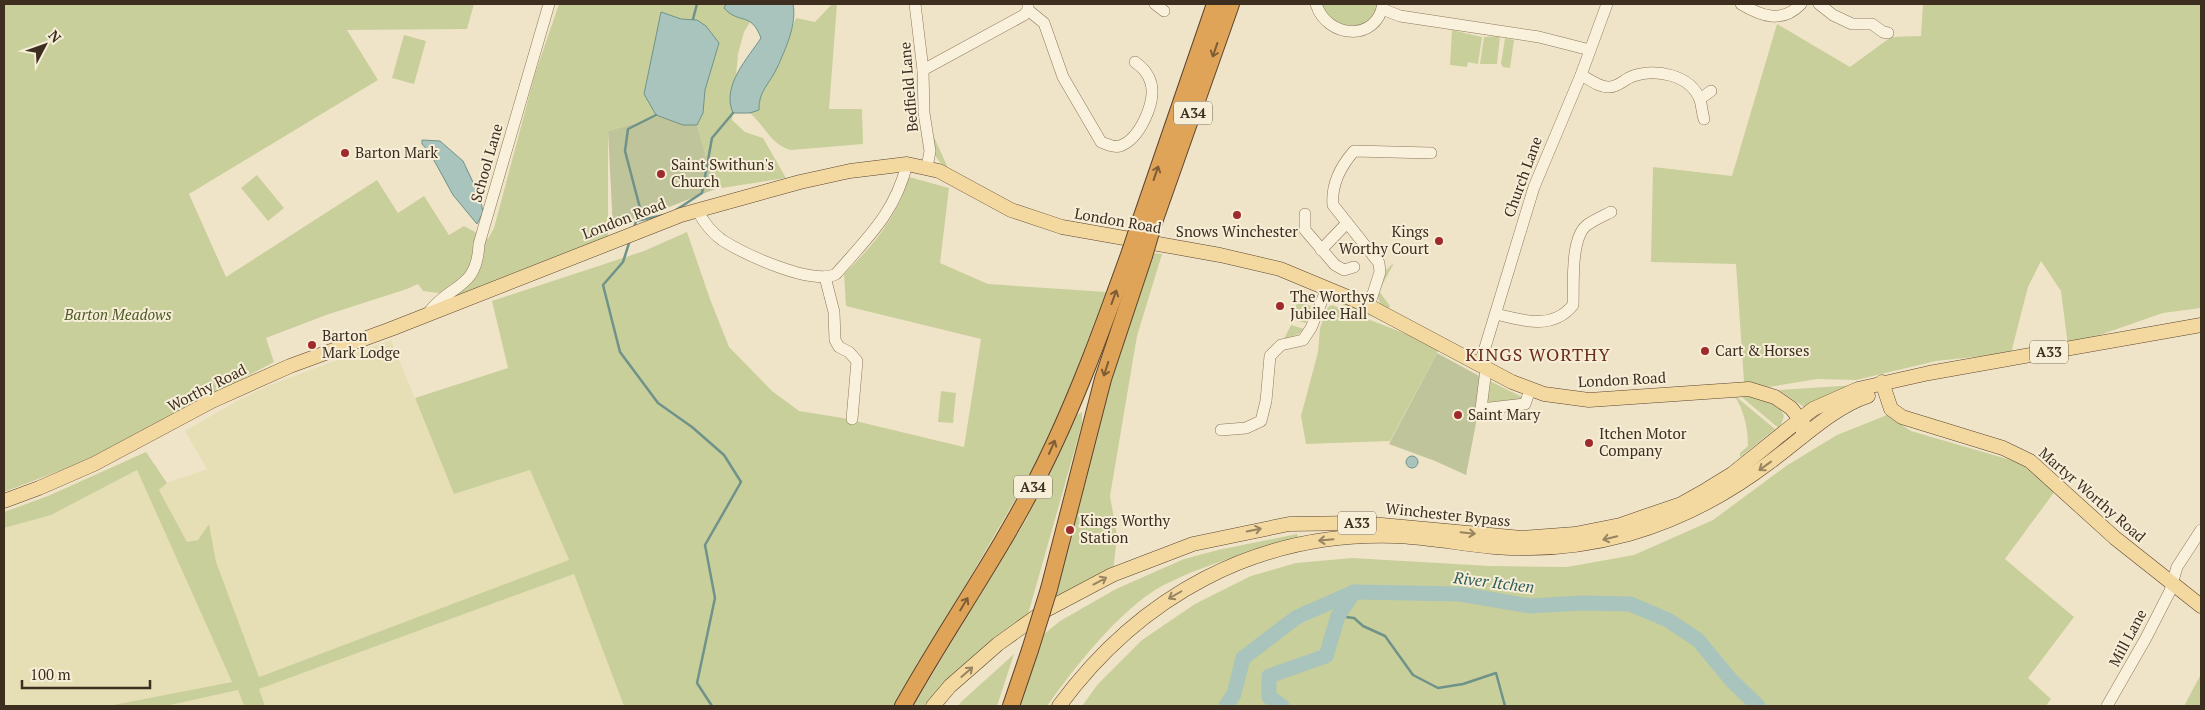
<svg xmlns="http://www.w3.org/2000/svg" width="2205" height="710" font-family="'PT Serif',serif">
<rect width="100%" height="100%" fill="#f0e4c8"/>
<g fill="#e6deb5">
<polygon points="391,340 454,494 530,470 569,561 258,677 215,562 209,525 198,540 187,543 159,490 167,483 207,469 185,431 239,400 265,387"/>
<polygon points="137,470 232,682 108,706 4,706 4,528 51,515"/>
<polygon points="574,574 624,706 265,706 259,689"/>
<polygon points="238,690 244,706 166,706"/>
</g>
<g fill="#c9cf9b">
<polygon points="4,4 474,4 467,29 347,30 378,80 189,194 226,277 377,180 398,213 424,196 449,235 464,226 488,239 494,228 535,74 559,4 761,4 744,32 738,54 732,120 745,132 763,138 786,178 715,189 697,125 683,125 659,116 608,131 608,242 469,297 423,291 418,284 407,289 326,315 266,338 274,362 90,459 4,492"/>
<path d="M832,4H837L829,109H862L863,144L791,150C771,145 765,126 750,113L759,110L758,99L777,68L796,18L815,22Z"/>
<path d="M1321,4H1380L1368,23C1343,29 1333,26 1321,4Z"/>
<polygon points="1923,4 2201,4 2201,308 2163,313 2068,346 2061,291 2041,261 2028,287 2011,353 1936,361 1856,380 1817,379 1769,387 1744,382 1736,264 1651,262 1653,167 1732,176 1777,24 1850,67 1891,37 1921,36"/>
<polygon points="1452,30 1482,37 1478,64 1468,62 1467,67 1450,65"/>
<polygon points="404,35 426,41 414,84 392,78"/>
<polygon points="1500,36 1497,64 1480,64 1484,37"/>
<polygon points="1505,38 1514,40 1510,68 1503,67 1501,64"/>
<path d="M934,137L948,168C936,161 930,151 934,137Z"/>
<polygon points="257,175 284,208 268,221 241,188"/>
<path d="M909,177L949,188L940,263L988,284L1106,292L1050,440L895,706H624L574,574L259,689L265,706H244L238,690L166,706H108L232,682L137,470L51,515L4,528V512L48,496L146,452L167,483L159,490L187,542L198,540L209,524L216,562L259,677L569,560L530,470L454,494L415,398L508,368L492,301L644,251L687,232L710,299L729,347L772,391L799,411L843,418L964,447L981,339L846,306L844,274C873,246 898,216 909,177Z"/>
<polygon points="1153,253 1162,254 1137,336 1110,496 1117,536 1113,572 1053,603 1112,368"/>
<path d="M1394,263L1379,291L1390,306L1389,308L1381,305C1373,292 1382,271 1394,263Z"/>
<polygon points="1340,298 1390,324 1330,299"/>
<polygon points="1299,303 1311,306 1306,323 1294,320 1296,305"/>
<path d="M1332,305C1368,320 1405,332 1439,349L1390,441L1306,444L1301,416L1318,352L1320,328L1328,307Z"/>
<polygon points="1291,325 1304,329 1299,334 1284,339"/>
<polygon points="1488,380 1526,399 1486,405"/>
<polygon points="1856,385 1804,407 1779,390"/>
<polygon points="941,391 956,393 953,423 938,422"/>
<path d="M1737,393C1753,397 1777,399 1784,416L1780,428L1776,426Z"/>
<path d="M1734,395L1775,429L1740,457V453L1748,446C1748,428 1744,410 1734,395Z"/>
<polygon points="1082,412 1082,424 1027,618 950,678 926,706 913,706 1026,520 1077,415"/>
<polygon points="1887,415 1911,431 2021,463 2055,491 2005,559 2074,617 2028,678 2051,699 2046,706 1082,706 1098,684 1142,640 1195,604 1251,576 1296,563 1352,558 1490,566 1567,567 1634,555 1713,520 1786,466 1837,435"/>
<path d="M1297,534L1299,539C1253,551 1204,564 1162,586C1121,608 1074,668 1047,706H1020L1044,634L1060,621L1116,589L1184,559L1218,550Z"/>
<polygon points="1014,654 997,706 958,706 961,702"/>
<polygon points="2201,674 2201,706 2184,706"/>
</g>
<g fill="#bfc49a">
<polygon points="659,116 683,125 697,125 715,189 613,229 608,131"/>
<polygon points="1437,353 1481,377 1478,413 1466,475 1435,461 1389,444"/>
</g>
<g fill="#a9c4bc" stroke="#6f938a">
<path d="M726,4H793C797,24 786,48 777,68C770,83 758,92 759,110L750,113H733C721,86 748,58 761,38C751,11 739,25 724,8Z"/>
<polygon points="661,12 681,19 697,20 706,26 719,43 705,90 703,113 697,125 683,125 656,115 644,94"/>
<polygon points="422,140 440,141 463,161 480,197 483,212 477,224 453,195 430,153 422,144"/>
<circle cx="1412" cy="462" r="6"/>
</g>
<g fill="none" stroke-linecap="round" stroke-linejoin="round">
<g stroke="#6f938a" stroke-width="2.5">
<polyline points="693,19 697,4"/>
<polyline points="676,210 702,193 712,138 733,113"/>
<polyline points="636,221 664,215"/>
<polyline points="634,228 640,208 625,151 628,129 656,115"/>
<polyline points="630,240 623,262 603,285 620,352 658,403 692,427 724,455 741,482 705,545 715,598 697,683 712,706"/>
<polyline points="1338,616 1354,618 1363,626 1385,636 1413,675 1438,688 1463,684 1496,673 1505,706"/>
</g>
<g stroke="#a9c4bc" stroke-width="15">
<polyline points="1226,706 1234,694 1243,658 1297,617 1354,592 1460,594 1530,606 1582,603 1630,604 1668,620 1698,640 1732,681 1758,706"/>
<polyline points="1282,706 1269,697 1269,676 1326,656 1338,616 1354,592"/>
</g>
<defs>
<g id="minor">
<polyline points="915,4 923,70 924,113 930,151 927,167"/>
<path d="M1028,4V10L1044,23L1063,77L1101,142C1107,144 1114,148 1120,146C1140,139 1156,102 1151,83C1148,73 1143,68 1135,62"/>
<polyline points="1155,4 1164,11"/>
<path d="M1316,4C1327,39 1377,42 1383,4"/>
<path d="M1741,4C1761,16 1782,24 1801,4"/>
<polyline points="1819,4 1833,15 1852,24 1872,24 1883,32 1888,33"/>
<polyline points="1382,9 1400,16 1539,37 1590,50"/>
<polyline points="923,70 1024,15 1028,10"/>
<path d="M1581,75C1589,79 1600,88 1609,87C1619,87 1624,79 1633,76C1656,68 1691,75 1700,100C1702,106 1702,113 1704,119"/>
<polyline points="1700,99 1711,91"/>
<path d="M697,210C703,221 712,233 722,240C744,254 812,286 836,274C868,237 895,213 907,164"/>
<polyline points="1305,214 1305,230 1335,265 1344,270 1354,267"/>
<polyline points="1321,250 1347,223"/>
<polyline points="825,277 834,312 835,340 839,347 849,352 857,361 852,419"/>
<path d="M1369,306L1380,272L1379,263L1333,205C1331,184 1341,166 1354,151L1431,153"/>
<path d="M429,312C451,283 477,290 479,244L549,4"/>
<path d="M1496,314C1523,321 1553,330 1573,305C1574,285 1570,238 1587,225C1594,220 1603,216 1611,212"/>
<polyline points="1480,364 1534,187 1581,75 1607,4"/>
<polyline points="1486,369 1481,409 1525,404 1530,390"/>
<polyline points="1221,430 1246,428 1261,421 1266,401 1270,356 1281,345 1303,340 1311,328 1327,288"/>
<polyline points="2107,706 2146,638 2170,591 2177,567 2201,530"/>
</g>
<g id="major">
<polyline points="1882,382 1891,409 1902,417 2003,448 2030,461 2115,538 2201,606"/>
<polyline points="4,501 39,488 94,464 212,401 290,366 391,329 681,215 800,182 850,171 907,164 939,171 1011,210 1062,227 1220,255 1280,269 1369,306 1512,382 1544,394 1589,400 1749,389 1775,397 1791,408 1803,423 1803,436"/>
<polyline points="933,706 950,686 998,644 1044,611 1112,575 1193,544 1289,524 1360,523 1522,538 1575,534 1620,525 1681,504 1706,490 1732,474 1813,409 1858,389 1929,373 2201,325"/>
<path d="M1059,706C1140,596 1256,532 1394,536C1428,537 1461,544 1494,547C1540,551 1585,546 1629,534C1681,519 1728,494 1770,462C1799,441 1835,406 1868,396"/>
</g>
<g id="highway">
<polyline points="1141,219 1215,4"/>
<polyline points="1154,222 1231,4"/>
<polyline points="1049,589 1103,379 1144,256"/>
<path d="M903,706C946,629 998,556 1038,477C1074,407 1103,327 1130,252"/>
<polyline points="1011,706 1030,650"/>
</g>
</defs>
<use href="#minor" stroke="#8d765c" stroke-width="12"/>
<use href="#major" stroke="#5b4430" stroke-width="15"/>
<use href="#highway" stroke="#5b4430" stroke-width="18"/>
<use href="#minor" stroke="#faf1dc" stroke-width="11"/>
<use href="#major" stroke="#f3d9a0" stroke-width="14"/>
<use href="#highway" stroke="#e0a458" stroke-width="16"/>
<defs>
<g id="highway-bridge">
<polyline points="1130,252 1141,219"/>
<polyline points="1144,256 1154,222"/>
<polyline points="1030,650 1049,589"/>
</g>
</defs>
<use href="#highway-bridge" stroke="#5b4430" stroke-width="18" stroke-linecap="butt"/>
<use href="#highway-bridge" stroke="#e0a458" stroke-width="16"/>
</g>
<defs><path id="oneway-shaft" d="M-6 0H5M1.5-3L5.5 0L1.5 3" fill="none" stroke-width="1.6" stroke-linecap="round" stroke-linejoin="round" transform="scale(1.25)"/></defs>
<g stroke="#7e5d36">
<use href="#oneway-shaft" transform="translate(1215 50) rotate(109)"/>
<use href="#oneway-shaft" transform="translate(1156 173) rotate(-71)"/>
<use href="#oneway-shaft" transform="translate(1114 297) rotate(-70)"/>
<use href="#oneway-shaft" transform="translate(1106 369) rotate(108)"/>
<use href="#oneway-shaft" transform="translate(1052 447) rotate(-66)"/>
<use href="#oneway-shaft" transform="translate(964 604) rotate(-59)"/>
</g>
<g stroke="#988460">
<use href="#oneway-shaft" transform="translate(1765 466) rotate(144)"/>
<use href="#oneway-shaft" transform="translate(1254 530) rotate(-12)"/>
<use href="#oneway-shaft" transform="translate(1468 533) rotate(6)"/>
<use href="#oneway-shaft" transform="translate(1610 538) rotate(166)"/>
<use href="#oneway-shaft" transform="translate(1326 540) rotate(175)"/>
<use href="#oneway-shaft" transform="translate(1100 581) rotate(-28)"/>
<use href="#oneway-shaft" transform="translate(1175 595) rotate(150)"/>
<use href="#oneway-shaft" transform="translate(967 672) rotate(-41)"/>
</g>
<g fill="#9e2a2b" stroke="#f7eed8" stroke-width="2">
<circle cx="345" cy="153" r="5"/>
<circle cx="661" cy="174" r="5"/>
<circle cx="1237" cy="215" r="5"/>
<circle cx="1439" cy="241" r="5"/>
<circle cx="1280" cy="306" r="5"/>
<circle cx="312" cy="345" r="5"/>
<circle cx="1705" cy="351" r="5"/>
<circle cx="1458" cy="415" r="5"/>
<circle cx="1589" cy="443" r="5"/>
<circle cx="1070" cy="530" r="5"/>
</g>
<g text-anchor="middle" stroke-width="4" stroke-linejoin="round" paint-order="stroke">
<g fill="#f7eed8" stroke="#756857" stroke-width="1">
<rect x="1174" y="101.5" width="38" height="23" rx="4"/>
<rect x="2030" y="340.5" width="38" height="23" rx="4"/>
<rect x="1014" y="475.5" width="38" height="23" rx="4"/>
<rect x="1338" y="511.5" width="38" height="23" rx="4"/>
</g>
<g font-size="14" font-weight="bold" fill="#3d2e20">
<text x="1193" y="118">A34</text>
<text x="2049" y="357">A33</text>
<text x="1033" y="492">A34</text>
<text x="1357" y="528">A33</text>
</g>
<g font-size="15" fill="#3d2e20" stroke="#f7eed8">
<text transform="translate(909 87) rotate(-95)" y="5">Bedfield Lane</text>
<text transform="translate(487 163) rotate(-74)" y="5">School Lane</text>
<text transform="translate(1523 177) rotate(-70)" y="5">Church Lane</text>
<text transform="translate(624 219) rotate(-21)" y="5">London Road</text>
<text transform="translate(1118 221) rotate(10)" y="5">London Road</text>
<text transform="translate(1622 380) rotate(-3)" y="5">London Road</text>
<text transform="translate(207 388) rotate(-27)" y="5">Worthy Road</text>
<text transform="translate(2092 495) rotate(41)" y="5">Martyr Worthy Road</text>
<text transform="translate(1448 515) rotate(6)" y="5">Winchester Bypass</text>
<text transform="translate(2128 638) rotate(-62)" y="5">Mill Lane</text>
</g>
<g font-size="15" fill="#3d2e20" stroke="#f7eed8" text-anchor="start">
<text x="355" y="158">Barton Mark</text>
<text x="671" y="170">Saint Swithun's<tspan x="671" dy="17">Church</tspan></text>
<text x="1237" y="237" text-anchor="middle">Snows Winchester</text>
<text x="1429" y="237" text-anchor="end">Kings<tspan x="1429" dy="17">Worthy Court</tspan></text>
<text x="1290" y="302">The Worthys<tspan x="1290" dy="17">Jubilee Hall</tspan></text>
<text x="322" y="341">Barton<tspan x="322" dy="17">Mark Lodge</tspan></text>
<text x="1715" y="356">Cart &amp; Horses</text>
<text x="1468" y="420">Saint Mary</text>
<text x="1599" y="439">Itchen Motor<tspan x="1599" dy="17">Company</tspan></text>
<text x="1080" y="526">Kings Worthy<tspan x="1080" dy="17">Station</tspan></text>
</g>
<g font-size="15" font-style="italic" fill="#4d5a26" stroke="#f7eed8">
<text x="118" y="320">Barton Meadows</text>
</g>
<g font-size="16" font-style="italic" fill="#2f5d5a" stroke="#f7eed8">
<text transform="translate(1494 582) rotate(7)" y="6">River Itchen</text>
</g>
<g font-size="18" letter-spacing="1" fill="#6b2e1e" stroke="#f7eed8">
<text x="1538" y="361">KINGS WORTHY</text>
</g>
</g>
<rect width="2205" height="710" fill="none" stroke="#3d2e20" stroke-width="10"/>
<g transform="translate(45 45) rotate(49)" stroke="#f7eed8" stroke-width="4" paint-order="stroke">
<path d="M0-4L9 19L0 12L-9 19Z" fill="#3d2e20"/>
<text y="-8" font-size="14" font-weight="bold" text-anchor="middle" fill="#3d2e20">N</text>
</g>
<path d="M22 680v8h128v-8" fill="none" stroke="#3d2e20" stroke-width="2.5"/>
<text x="30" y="680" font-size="15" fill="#3d2e20" stroke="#f7eed8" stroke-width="4" paint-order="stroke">100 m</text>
</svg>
